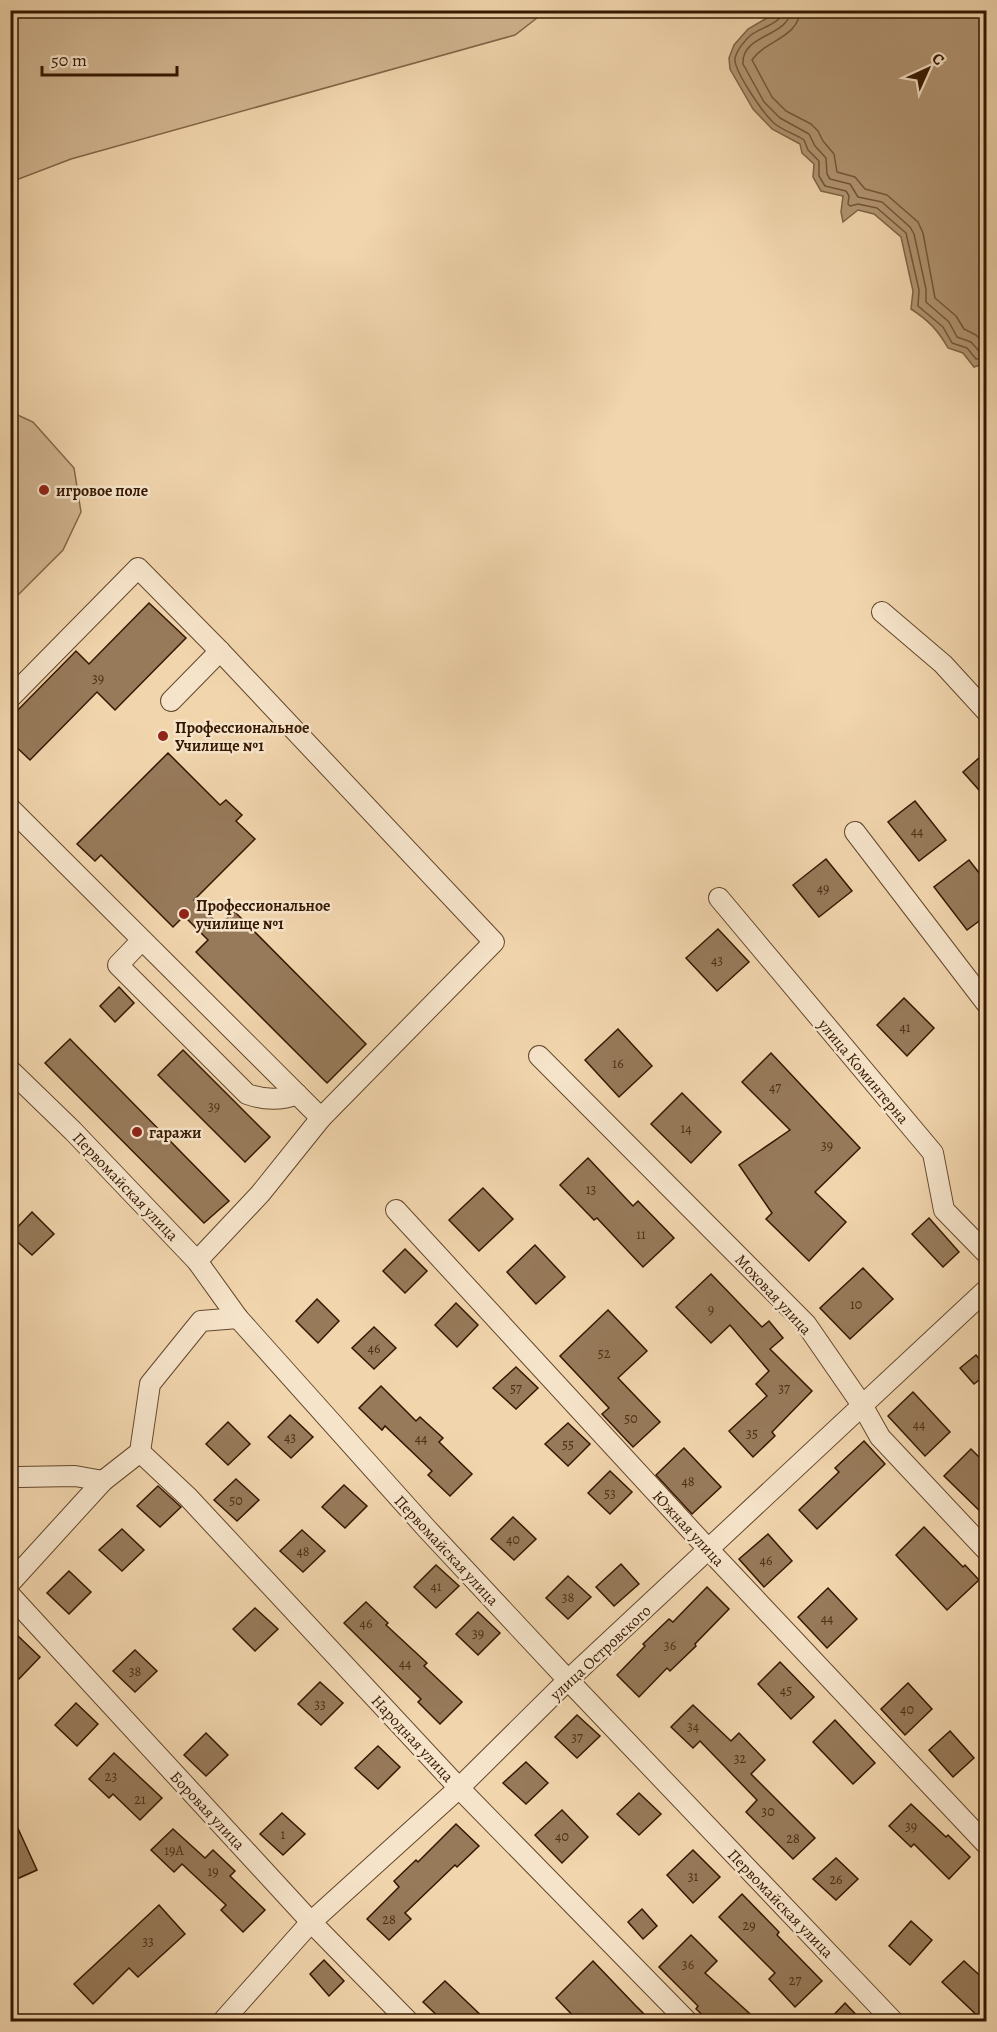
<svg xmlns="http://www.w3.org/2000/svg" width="997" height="2032" font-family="Alegreya,serif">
<rect width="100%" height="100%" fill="#f1d5ad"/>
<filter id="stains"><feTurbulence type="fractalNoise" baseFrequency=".00333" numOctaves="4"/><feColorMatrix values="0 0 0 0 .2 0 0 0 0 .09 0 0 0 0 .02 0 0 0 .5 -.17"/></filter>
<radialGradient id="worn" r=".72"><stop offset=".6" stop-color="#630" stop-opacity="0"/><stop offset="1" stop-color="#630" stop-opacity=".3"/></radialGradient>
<g fill="#d1b590" stroke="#836648" stroke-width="1.5">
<polygon points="11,10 546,10 546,11 515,35 71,159 11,182"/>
<polygon points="11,412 33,422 74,468 81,512 63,550 11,602"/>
</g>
<path fill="#b19572" stroke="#7f6344" stroke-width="1.5" d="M779,11H986V363L974,367L963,353L948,348C938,330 928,320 911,309L913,291L901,237L874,214L858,210L843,222L841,212L843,196L821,191L813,177L814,164L802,153L800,144L772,129L753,109L730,69L729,58L734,45L748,29Z"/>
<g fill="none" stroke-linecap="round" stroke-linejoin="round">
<g stroke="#735639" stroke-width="1.5">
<path d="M783,10C782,24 761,27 751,35C745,40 737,50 735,58C733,70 765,116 775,124C784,131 795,134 804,140L808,150L819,161V176L825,186L846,191L849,196L848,204L850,206L858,204L877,208L906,233L919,290L918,306L943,327L952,343L967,348L976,359L986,358"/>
<path d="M791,10C789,37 741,34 743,64L764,102L780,118L809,134L815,146L826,158L827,174L830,179L850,184L858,197L882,202L910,227L914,234L926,289V302L949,322L957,337L971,342L979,351L986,350"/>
<path d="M800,10C799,38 765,40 752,60L772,97L786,111L811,124L818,131L823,141L834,154L837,172L855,177L865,189L887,195L918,222L923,233L935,298L956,316L964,329L976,335L982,341H986"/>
</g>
</g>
<g fill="#977a5a" stroke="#351800" stroke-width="1.5">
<polygon points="149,603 186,638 115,710 97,692 30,760 10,741 10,718 76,651 89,664"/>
<polygon points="987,751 987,799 963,772"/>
<polygon points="168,753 220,805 226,800 242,815 236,821 255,839 194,900 220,926 234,911 366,1044 327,1083 196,952 208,940 184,916 173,927 101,855 95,861 77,844"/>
<polygon points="915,801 946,840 919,861 888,822"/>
<polygon points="826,859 852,891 819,917 793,885"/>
<polygon points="969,860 987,883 987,915 967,930 934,887"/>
<polygon points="718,929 749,962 717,991 686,958"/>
<polygon points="119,987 134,1003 115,1022 100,1006"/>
<polygon points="904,998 934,1028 907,1056 877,1025"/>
<polygon points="618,1029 652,1066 619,1097 585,1060"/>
<polygon points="70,1039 229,1201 204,1223 45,1063"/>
<polygon points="183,1050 270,1137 245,1162 158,1075"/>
<polygon points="771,1053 860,1148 815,1192 846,1222 809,1261 766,1219 772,1213 739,1165 790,1130 742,1082"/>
<polygon points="682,1093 721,1132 691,1163 651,1124"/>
<polygon points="588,1158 633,1206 638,1201 674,1238 643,1267 597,1218 594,1220 560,1185"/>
<polygon points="483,1188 513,1219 479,1251 449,1220"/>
<polygon points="32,1212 54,1234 32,1255 10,1235"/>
<polygon points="929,1218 959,1252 943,1267 912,1234"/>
<polygon points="535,1245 565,1277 536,1304 507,1272"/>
<polygon points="405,1249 427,1271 405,1293 383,1271"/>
<polygon points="863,1268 893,1299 850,1339 820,1308"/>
<polygon points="711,1274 762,1327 769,1321 783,1338 770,1349 812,1391 772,1432 775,1436 753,1457 729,1431 767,1396 756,1384 769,1371 730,1325 711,1343 676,1307"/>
<polygon points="317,1299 339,1321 318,1343 296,1321"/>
<polygon points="456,1303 478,1325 457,1347 435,1325"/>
<polygon points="608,1310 647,1351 618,1378 660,1422 633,1447 602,1414 609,1408 560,1356"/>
<polygon points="374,1327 396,1348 374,1369 352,1348"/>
<polygon points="976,1355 987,1368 987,1374 974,1384 960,1368"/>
<polygon points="516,1367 538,1388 516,1409 493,1388"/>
<polygon points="381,1386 416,1421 420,1417 443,1438 439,1442 472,1474 450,1496 428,1475 432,1471 385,1426 382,1430 359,1408"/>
<polygon points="913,1392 950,1432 925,1456 888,1416"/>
<polygon points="290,1415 313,1437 291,1458 268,1437"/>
<polygon points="228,1422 250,1444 228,1465 206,1444"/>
<polygon points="568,1423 590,1444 568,1466 545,1444"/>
<polygon points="864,1441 885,1464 817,1529 799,1510 839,1472 835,1468"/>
<polygon points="684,1448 721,1487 692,1514 656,1475"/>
<polygon points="971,1449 987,1465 987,1518 944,1476"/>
<polygon points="610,1471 632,1492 610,1514 588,1493"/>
<polygon points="236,1479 259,1500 237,1521 214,1500"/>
<polygon points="344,1485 367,1506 345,1528 322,1507"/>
<polygon points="158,1486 181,1507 160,1527 137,1506"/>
<polygon points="513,1517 536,1539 514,1560 491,1539"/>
<polygon points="924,1527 963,1567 965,1565 979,1580 947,1610 896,1555"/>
<polygon points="122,1529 144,1550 122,1571 99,1550"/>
<polygon points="302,1530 325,1551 303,1572 280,1551"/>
<polygon points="768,1534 792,1561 764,1587 739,1559"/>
<polygon points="621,1564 639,1584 614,1606 596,1587"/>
<polygon points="436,1565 459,1586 436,1608 414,1587"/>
<polygon points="69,1571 91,1592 69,1614 47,1593"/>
<polygon points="568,1576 591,1597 568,1619 546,1598"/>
<polygon points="707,1587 729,1609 695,1644 696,1646 670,1671 667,1668 639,1697 617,1675 645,1646 643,1644 669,1619 673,1622"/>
<polygon points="828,1588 857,1619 827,1648 798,1617"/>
<polygon points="366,1602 388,1623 386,1625 427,1663 424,1666 462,1702 440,1724 418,1702 421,1699 344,1623"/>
<polygon points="255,1608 278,1629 255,1651 233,1629"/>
<polygon points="478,1612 500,1633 478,1655 456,1634"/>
<polygon points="18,1636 40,1657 19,1679 10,1671 10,1643"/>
<polygon points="135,1650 157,1671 135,1692 113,1671"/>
<polygon points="780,1662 814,1697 791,1719 758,1684"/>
<polygon points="320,1682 343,1703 321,1725 298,1704"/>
<polygon points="908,1683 932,1709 905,1735 881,1709"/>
<polygon points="76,1703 98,1724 77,1746 55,1725"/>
<polygon points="693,1705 731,1741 739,1733 765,1760 751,1774 815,1838 793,1859 746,1812 757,1800 700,1741 693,1748 671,1727"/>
<polygon points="577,1715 600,1736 577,1758 555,1737"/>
<polygon points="835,1720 875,1763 853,1784 813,1742"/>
<polygon points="950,1731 974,1758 953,1777 929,1750"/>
<polygon points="206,1733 228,1755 206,1776 184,1755"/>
<polygon points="378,1746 400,1767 378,1789 355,1768"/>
<polygon points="114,1753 162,1798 140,1820 113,1794 109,1798 89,1779"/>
<polygon points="526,1762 548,1783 526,1804 503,1783"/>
<polygon points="639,1793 661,1814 639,1835 617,1814"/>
<polygon points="911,1804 946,1837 948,1835 970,1857 949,1879 914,1844 911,1847 889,1826"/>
<polygon points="562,1810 588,1837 562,1863 535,1835"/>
<polygon points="10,1811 37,1870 10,1882"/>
<polygon points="282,1813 305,1834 283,1855 260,1834"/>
<polygon points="456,1824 479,1846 457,1867 455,1865 405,1913 411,1919 389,1940 367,1919 399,1887 394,1881 416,1860 418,1862"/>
<polygon points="173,1829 205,1858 213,1850 235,1871 230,1876 265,1910 243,1932 221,1910 226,1905 182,1864 174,1872 151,1850"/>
<polygon points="693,1850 720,1877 693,1903 667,1875"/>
<polygon points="836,1858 858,1879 836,1900 813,1879"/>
<polygon points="742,1894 779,1932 777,1935 822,1981 795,2007 769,1979 775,1973 719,1917"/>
<polygon points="159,1905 185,1934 138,1977 129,1968 93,2004 74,1984"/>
<polygon points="642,1909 657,1926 643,1939 628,1922"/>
<polygon points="911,1921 932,1940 910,1965 889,1946"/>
<polygon points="691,1935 717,1961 705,1973 759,2022 710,2022 696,2009 698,2006 659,1967"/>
<polygon points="324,1960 344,1981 329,1996 310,1974"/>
<polygon points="593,1961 635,2005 652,2022 579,2022 556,1998"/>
<polygon points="964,1961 987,1982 987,2022 984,2022 942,1982"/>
<polygon points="445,1981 488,2022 444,2022 423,2002"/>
<polygon points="845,2003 863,2022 827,2022"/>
</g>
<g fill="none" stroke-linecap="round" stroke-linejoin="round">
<defs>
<g id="minor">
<polyline points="882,612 943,664 986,711"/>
<polyline points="10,698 138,568 220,651"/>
<polyline points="171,701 220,651 494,942 321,1118 260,1194 197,1261"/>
<polyline points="10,808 321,1118"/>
<polyline points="855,832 986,1003"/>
<polyline points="719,898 933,1153 944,1210 986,1253"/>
<path d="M142,940L118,965L247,1094C264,1100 280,1101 297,1094"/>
<polyline points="539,1056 806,1324 862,1405 880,1437 986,1550"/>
<polyline points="10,1070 73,1131 197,1261 238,1318 427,1529 568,1680 894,2022"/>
<polyline points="396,1210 709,1550 986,1844"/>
<polyline points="140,1452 188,1497 459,1788 688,2022"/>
<polyline points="10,1479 18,1477 75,1476 103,1481"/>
<polyline points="10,1583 103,1481 140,1452 150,1384 201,1321 238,1318"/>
<polyline points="10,1595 311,1922 409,2022"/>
<polyline points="222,2022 311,1922 459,1788 568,1680 986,1290"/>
</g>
</defs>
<use href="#minor" stroke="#64472b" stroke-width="22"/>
<use href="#minor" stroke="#f6e4ca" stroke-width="20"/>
</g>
<g fill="#8f2418" stroke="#f6e4ca" stroke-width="2">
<circle cx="44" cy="490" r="6"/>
<circle cx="163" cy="736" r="6"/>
<circle cx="184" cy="914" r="6"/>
<circle cx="137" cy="1132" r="6"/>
</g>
<g text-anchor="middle" stroke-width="5" stroke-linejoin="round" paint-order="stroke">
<g font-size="14" fill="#4e3016">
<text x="98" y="683">39</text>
<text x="917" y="836">44</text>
<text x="823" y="893">49</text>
<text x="717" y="965">43</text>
<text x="905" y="1032">41</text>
<text x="618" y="1068">16</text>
<text x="775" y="1092">47</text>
<text x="214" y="1111">39</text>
<text x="686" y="1133">14</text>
<text x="827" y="1150">39</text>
<text x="591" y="1194">13</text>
<text x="641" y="1239">11</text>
<text x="856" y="1309">10</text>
<text x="711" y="1314">9</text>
<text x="374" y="1353">46</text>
<text x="604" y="1358">52</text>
<text x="516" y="1393">57</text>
<text x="784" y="1393">37</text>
<text x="631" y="1423">50</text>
<text x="919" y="1429">44</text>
<text x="752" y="1438">35</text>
<text x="290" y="1442">43</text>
<text x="421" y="1443">44</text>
<text x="568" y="1449">55</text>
<text x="688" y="1486">48</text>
<text x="610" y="1498">53</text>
<text x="236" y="1505">50</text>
<text x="513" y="1544">40</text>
<text x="303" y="1556">48</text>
<text x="766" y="1565">46</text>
<text x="436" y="1591">41</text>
<text x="568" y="1602">38</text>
<text x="827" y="1623">44</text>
<text x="366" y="1628">46</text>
<text x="478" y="1638">39</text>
<text x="670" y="1650">36</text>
<text x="405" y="1668">44</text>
<text x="135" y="1676">38</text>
<text x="786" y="1695">45</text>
<text x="320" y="1709">33</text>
<text x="907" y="1714">40</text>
<text x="693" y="1731">34</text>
<text x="577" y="1742">37</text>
<text x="740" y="1763">32</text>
<text x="111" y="1781">23</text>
<text x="140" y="1804">21</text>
<text x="768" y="1816">30</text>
<text x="911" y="1831">39</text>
<text x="283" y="1839">1</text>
<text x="562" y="1841">40</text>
<text x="793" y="1843">28</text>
<text x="174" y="1855">19А</text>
<text x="213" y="1876">19</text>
<text x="693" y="1881">31</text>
<text x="836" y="1884">26</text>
<text x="389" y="1924">28</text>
<text x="749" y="1930">29</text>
<text x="148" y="1946">33</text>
<text x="688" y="1969">36</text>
<text x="795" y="1985">27</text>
</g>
<g font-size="16" font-weight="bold" fill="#351800" stroke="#f6e4ca" text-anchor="start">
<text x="56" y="496">игровое поле</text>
<text x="175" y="733">Профессиональное<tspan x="175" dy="18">Училище №1</tspan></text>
<text x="196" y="911">Профессиональное<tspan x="196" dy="18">училище №1</tspan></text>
<text x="149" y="1138">гаражи</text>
</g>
<g font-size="16" fill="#351800" stroke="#f6e4ca">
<text transform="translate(864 1071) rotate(50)" y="6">улица Коминтерна</text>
<text transform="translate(126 1186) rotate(46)" y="6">Первомайская улица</text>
<text transform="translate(774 1294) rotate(47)" y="6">Моховая улица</text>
<text transform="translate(689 1528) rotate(47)" y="6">Южная улица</text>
<text transform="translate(447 1550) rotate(47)" y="6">Первомайская улица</text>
<text transform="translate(600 1652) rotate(-43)" y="6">улица Островского</text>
<text transform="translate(413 1738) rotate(47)" y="6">Народная улица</text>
<text transform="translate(208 1810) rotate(47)" y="6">Боровая улица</text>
<text transform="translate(781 1903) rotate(46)" y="6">Первомайская улица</text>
</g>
</g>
<rect width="997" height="2032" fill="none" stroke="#f1d5ad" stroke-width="36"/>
<rect x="12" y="12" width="973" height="2008" fill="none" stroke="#351800" stroke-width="3"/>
<rect x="18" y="18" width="961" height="1996" fill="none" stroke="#351800" stroke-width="1.5"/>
<g transform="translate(928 69) rotate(45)" stroke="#f6e4ca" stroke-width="4.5" paint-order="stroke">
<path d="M0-4.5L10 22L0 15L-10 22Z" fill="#351800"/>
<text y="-9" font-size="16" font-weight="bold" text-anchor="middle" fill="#351800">С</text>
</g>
<path d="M42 66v9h135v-9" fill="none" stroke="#351800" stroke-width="3"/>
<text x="51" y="66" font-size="18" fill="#351800" stroke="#f6e4ca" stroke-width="4.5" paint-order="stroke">50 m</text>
<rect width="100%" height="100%" filter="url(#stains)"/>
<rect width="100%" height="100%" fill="url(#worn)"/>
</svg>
